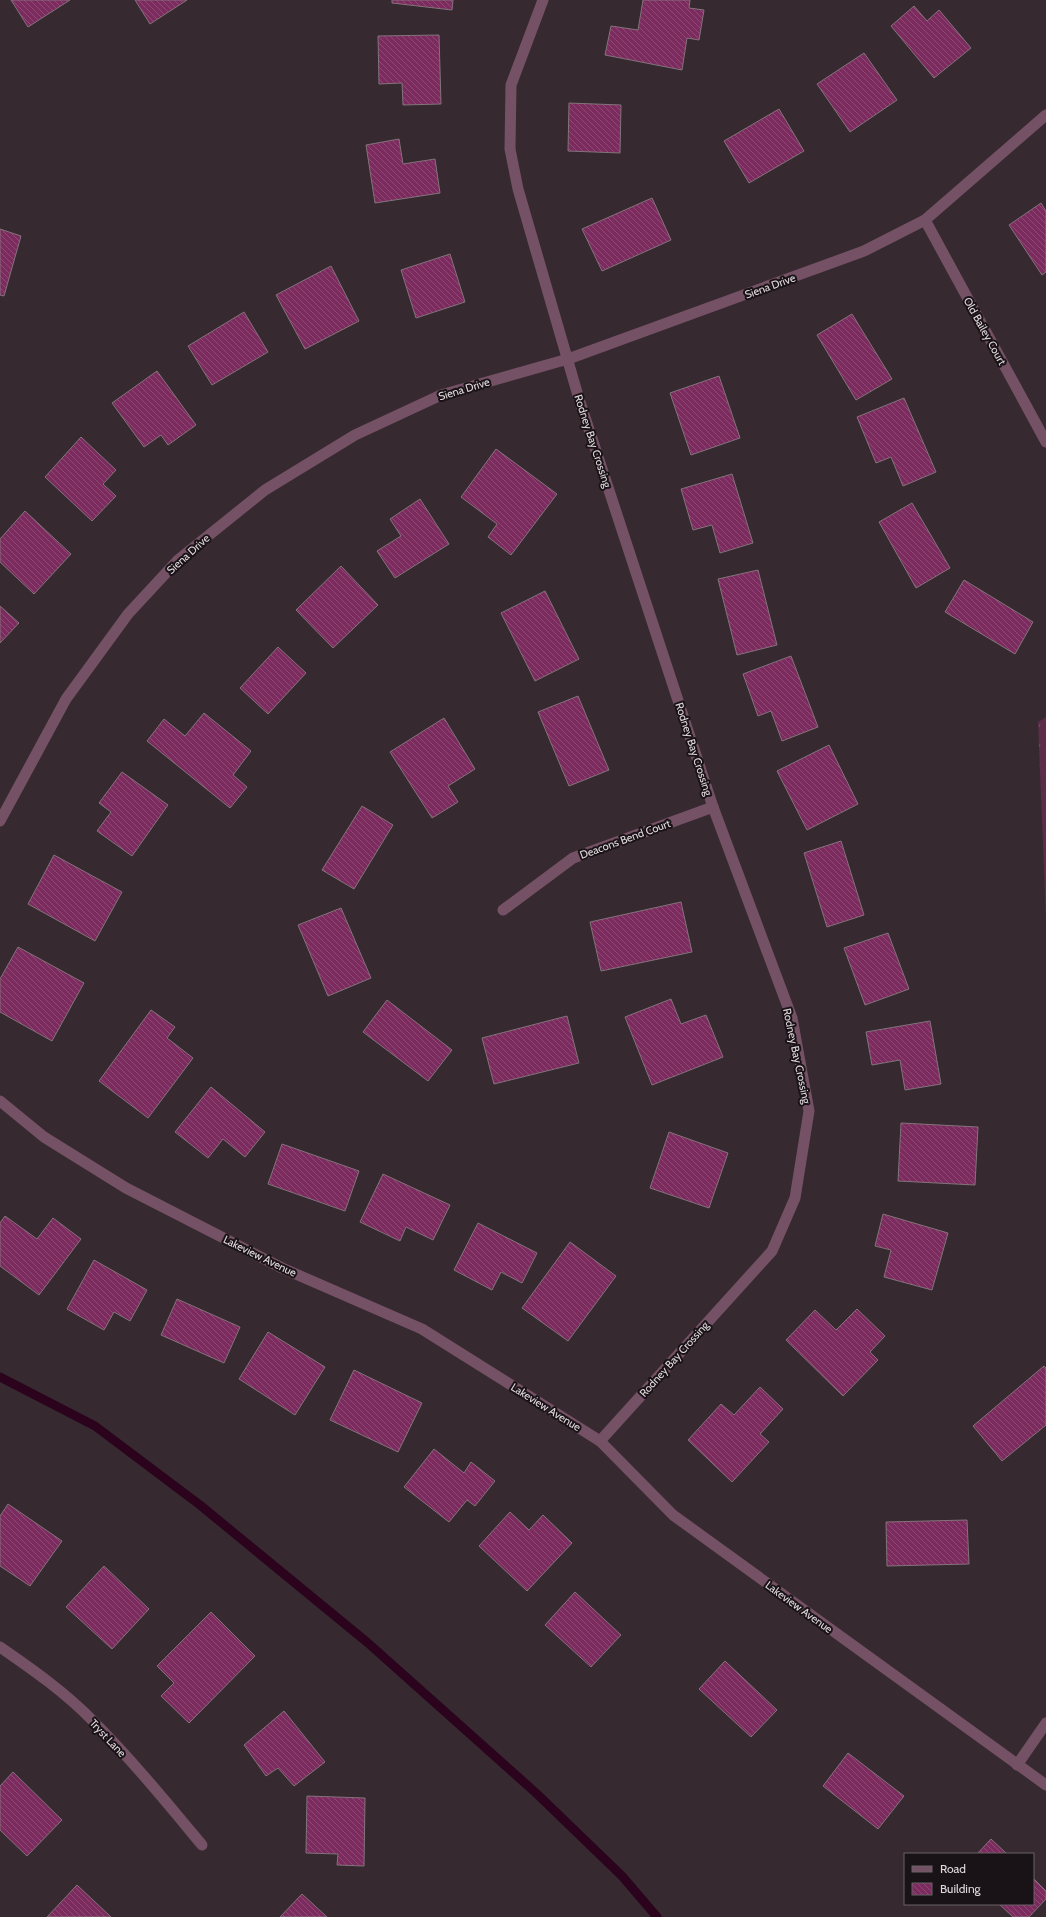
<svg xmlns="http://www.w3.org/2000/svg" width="1046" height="1917" font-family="Cabin,sans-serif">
<defs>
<pattern id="park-tufts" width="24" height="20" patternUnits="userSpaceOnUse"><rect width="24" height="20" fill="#5b2d48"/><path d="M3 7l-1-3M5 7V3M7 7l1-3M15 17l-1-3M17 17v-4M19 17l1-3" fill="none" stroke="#724b62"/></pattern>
<pattern id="building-back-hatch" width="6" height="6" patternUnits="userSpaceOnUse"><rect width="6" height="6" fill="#7c2b5e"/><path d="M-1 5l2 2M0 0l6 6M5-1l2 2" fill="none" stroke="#8e4975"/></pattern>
</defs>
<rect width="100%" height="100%" fill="#362930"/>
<polygon fill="url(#park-tufts)" points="1046,717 1046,919 1038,722"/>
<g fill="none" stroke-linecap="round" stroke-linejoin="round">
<polyline stroke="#2b031d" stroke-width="9" points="0,1377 95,1426 200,1505 368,1643 536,1793 622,1876 657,1917"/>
</g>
<g fill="url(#building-back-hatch)" stroke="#83737b">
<polygon points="11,0 70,0 28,27"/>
<polygon points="135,0 187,0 150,24"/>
<polygon points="392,0 453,0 452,10 392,3"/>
<polygon points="643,0 690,0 689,8 704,10 699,40 687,38 682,70 605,55 611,26 638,30"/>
<polygon points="914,6 927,21 939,10 971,48 934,78 891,26"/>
<polygon points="439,35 441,104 403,105 402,83 379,84 378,36"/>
<polygon points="864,53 897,100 850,132 817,84"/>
<polygon points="569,103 621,105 620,153 568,151"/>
<polygon points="779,109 804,151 749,183 724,141"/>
<polygon points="399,139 403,164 435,159 440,193 375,203 366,145"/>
<polygon points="652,198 671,240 602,271 582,229"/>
<polygon points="1041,203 1046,211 1046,272 1042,275 1009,225"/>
<polygon points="0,229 21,236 4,296 0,295"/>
<polygon points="450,254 465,302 416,318 401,270"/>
<polygon points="331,266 359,321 305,349 276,295"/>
<polygon points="244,312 268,352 212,385 188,346"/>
<polygon points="852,314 892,379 856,400 817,335"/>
<polygon points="157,371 196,425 168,445 161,435 144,447 112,403"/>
<polygon points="719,376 740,438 691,455 670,393"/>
<polygon points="904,398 936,472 903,486 891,457 876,463 857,417"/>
<polygon points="81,437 116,470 103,484 116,496 92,521 45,477"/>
<polygon points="496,449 557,494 511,555 488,537 497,524 461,497"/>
<polygon points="732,474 753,543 720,553 712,525 693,530 681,489"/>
<polygon points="420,499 449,544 395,578 377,551 401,536 390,519"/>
<polygon points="912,503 950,568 916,588 879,522"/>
<polygon points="25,511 71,554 34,594 0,562 0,539"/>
<polygon points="341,566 378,605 333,648 296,610"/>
<polygon points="758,570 777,645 737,655 718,579"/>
<polygon points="964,580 1033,622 1015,654 945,612"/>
<polygon points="545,591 579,659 535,681 501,613"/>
<polygon points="0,606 19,623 0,643"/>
<polygon points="278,647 306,673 268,714 240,688"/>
<polygon points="791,656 818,727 782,741 771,711 758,716 743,674"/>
<polygon points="578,696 609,770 569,786 538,712"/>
<polygon points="204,713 251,751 233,775 247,787 230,808 147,741 164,719 185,736"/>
<polygon points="444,718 475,769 448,786 458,802 432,818 390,752"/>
<polygon points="829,745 858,804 807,830 777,771"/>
<polygon points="122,772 168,805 132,856 97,831 111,812 99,803"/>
<polygon points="362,806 393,825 354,889 322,870"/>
<polygon points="841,841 864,915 827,927 804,853"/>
<polygon points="54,855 122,892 95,941 28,904"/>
<polygon points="681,902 692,952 601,971 590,922"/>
<polygon points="341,908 371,978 328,996 298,925"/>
<polygon points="888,933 909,989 865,1005 844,948"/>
<polygon points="18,947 84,983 52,1041 0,1012 0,979"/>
<polygon points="671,999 681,1024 706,1015 723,1057 652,1085 625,1017"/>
<polygon points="387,1000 452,1050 428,1081 363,1032"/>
<polygon points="151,1010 175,1027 167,1038 193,1058 148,1118 99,1081"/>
<polygon points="567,1016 579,1063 494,1084 482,1038"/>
<polygon points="930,1021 941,1084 905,1090 900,1060 872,1065 866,1032"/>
<polygon points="211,1087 265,1132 245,1157 223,1139 208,1158 175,1132"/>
<polygon points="901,1123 978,1127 975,1185 898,1181"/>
<polygon points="669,1132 728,1153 709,1208 650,1188"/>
<polygon points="282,1144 359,1171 345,1211 268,1184"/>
<polygon points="383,1174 450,1205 433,1240 406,1227 400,1241 360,1222"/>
<polygon points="883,1214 948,1233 932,1290 884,1277 891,1250 875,1246"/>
<polygon points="5,1216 37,1239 53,1218 81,1239 39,1295 0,1266 0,1223"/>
<polygon points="478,1223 537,1253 522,1283 501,1272 492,1290 454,1270"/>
<polygon points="570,1242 616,1276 568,1341 522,1308"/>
<polygon points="94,1260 147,1290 130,1321 114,1312 104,1330 67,1309"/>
<polygon points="177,1299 240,1327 224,1363 161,1335"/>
<polygon points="857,1309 885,1336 870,1352 878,1360 843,1396 786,1340 815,1310 836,1330"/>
<polygon points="268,1332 325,1367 295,1415 239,1379"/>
<polygon points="1044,1366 1046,1368 1046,1425 1002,1461 973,1426"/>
<polygon points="354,1370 422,1403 398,1452 330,1420"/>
<polygon points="760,1387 783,1409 760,1434 769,1442 732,1482 688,1440 721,1404 734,1415"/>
<polygon points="434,1449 464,1473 471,1462 495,1481 475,1506 467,1500 449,1522 404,1487"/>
<polygon points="8,1504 62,1541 30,1586 0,1566 0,1516"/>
<polygon points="510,1512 529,1530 543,1515 572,1543 527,1591 479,1546"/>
<polygon points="967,1520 969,1564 887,1566 886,1522"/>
<polygon points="104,1566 149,1609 112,1649 66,1607"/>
<polygon points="575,1592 621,1635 591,1667 545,1625"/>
<polygon points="211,1612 255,1656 189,1723 161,1696 174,1683 157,1666"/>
<polygon points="725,1661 777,1710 751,1737 699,1689"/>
<polygon points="284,1711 325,1762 294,1786 278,1768 266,1776 244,1745"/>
<polygon points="848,1753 904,1796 878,1829 823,1786"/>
<polygon points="13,1772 62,1820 27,1856 0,1830 0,1786"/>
<polygon points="307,1796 365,1798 364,1866 337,1865 338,1854 306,1853"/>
<polygon points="991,1839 1007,1854 977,1854"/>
<polygon points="1033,1878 1046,1891 1046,1899 1029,1917 1013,1917 999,1904 1033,1904"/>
<polygon points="77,1885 111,1917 47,1917"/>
<polygon points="302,1894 327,1917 280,1917"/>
</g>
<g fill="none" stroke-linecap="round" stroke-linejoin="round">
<g stroke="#755165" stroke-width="11">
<polyline points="543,0 511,85 510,149 518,189 579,399 713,807 792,1018 809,1111 795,1198 772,1251 600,1441"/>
<polyline points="925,220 1046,442"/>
<polyline points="0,821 66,699 128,614 178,560 265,490 355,435 441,395 568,359 864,251 925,220 1046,115"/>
<polyline points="503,910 573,858 713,807"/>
<polyline points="0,1101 44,1137 126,1188 282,1268 422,1329 600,1441 673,1515 1046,1785"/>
<path d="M0,1647C32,1669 66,1693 93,1721C132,1760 167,1803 202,1845"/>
<polyline points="1017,1765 1046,1723"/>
</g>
</g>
<g text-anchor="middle" stroke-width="4" stroke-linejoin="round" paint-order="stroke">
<g font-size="11" fill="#e1d8dd" stroke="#191317">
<text transform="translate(770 286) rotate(-20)" y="4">Siena Drive</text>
<text transform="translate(985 331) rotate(61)" y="4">Old Bailey Court</text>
<text transform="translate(464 389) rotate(-17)" y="4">Siena Drive</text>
<text transform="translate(593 441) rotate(72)" y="4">Rodney Bay Crossing</text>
<text transform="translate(188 554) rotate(-42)" y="4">Siena Drive</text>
<text transform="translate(694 749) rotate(72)" y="4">Rodney Bay Crossing</text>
<text transform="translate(625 839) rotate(-20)" y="4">Deacons Bend Court</text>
<text transform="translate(797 1056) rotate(78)" y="4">Rodney Bay Crossing</text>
<text transform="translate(260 1256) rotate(26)" y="4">Lakeview Avenue</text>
<text transform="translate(674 1359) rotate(-48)" y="4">Rodney Bay Crossing</text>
<text transform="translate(546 1407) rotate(32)" y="4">Lakeview Avenue</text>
<text transform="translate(799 1607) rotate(36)" y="4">Lakeview Avenue</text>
<text transform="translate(108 1738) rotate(47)" y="4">Tryst Lane</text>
</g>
</g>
<rect x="904" y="1853" width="130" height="52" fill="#191317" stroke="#696266"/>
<rect x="912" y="1866" width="20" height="6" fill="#755165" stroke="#696266"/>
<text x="940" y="1873" font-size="12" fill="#e1d8dd">Road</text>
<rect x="912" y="1883" width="20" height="12" fill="url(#building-back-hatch)" stroke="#696266"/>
<text x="940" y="1893" font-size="12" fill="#e1d8dd">Building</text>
</svg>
